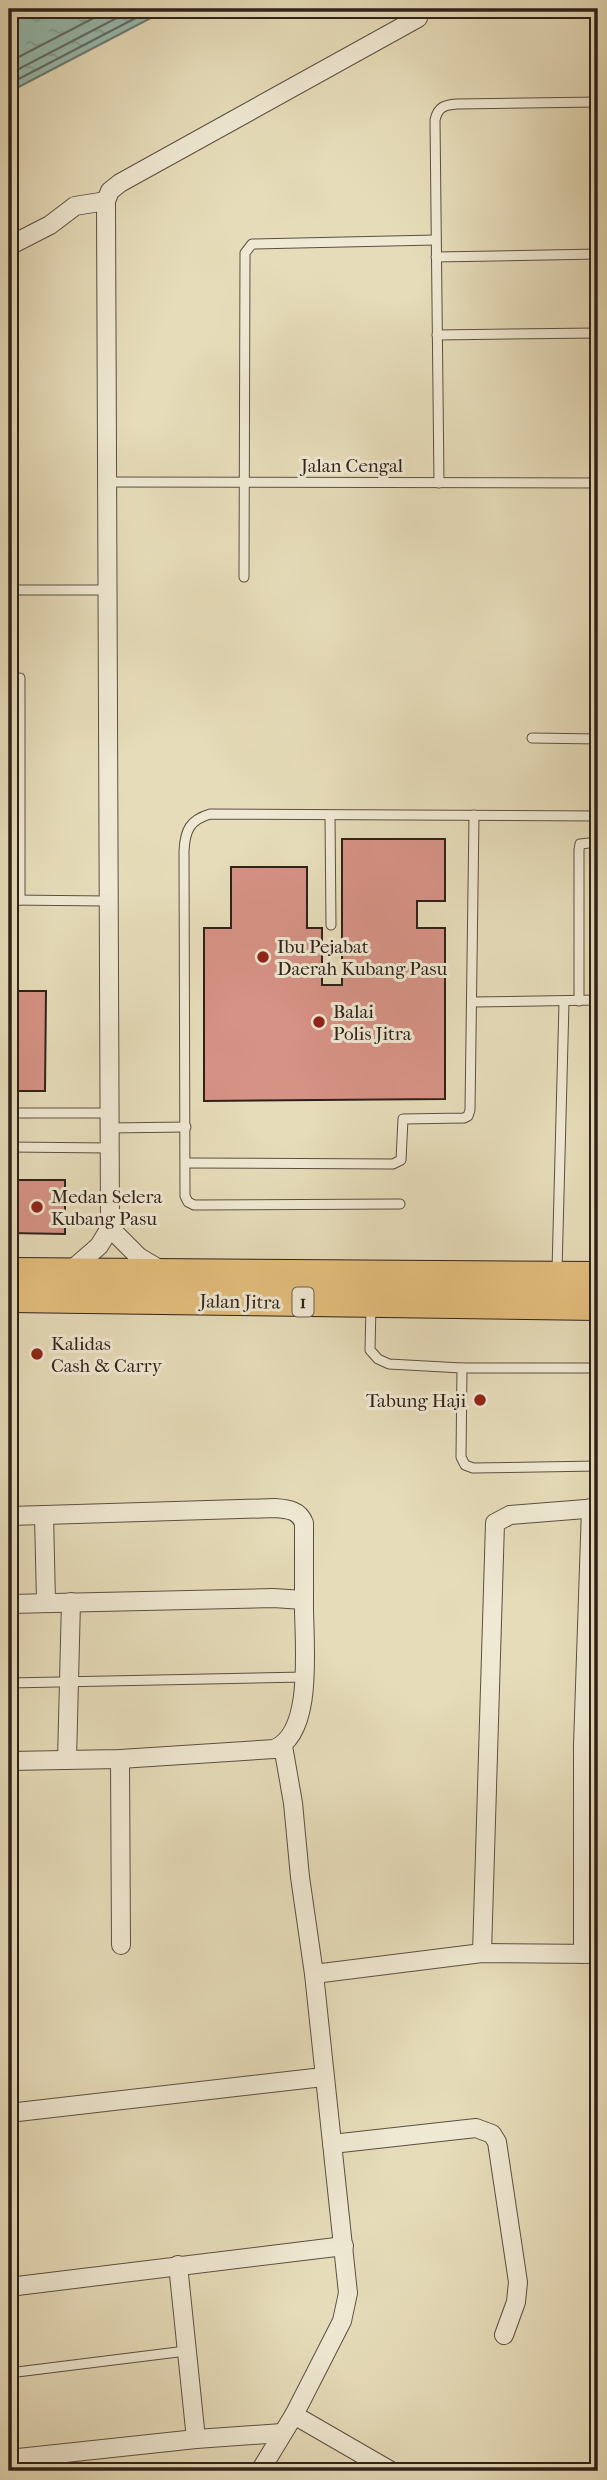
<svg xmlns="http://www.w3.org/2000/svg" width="607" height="2480" font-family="'IM FELL French Canon',serif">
<defs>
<pattern id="water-ripples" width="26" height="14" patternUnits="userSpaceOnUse" patternTransform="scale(1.75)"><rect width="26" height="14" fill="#96bbb0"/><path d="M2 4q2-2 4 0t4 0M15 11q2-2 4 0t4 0" fill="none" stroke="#82a097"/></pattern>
</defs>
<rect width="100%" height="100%" fill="#e6dcb9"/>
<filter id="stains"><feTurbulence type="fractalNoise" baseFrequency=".00286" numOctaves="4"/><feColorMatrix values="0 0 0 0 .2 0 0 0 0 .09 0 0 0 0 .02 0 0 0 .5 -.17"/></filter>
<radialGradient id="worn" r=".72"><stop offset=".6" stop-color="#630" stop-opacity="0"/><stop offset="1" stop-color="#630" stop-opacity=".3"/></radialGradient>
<polygon fill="url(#water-ripples)" stroke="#6d7d74" stroke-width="2" points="27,9 168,9 9,92 9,19"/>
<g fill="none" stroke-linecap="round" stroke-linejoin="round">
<g stroke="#626e65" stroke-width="2">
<polyline points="9,62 111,9"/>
<polyline points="9,74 134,9"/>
<polyline points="9,84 153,9"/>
</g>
</g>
<g fill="#d69285" stroke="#2f211a" stroke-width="2">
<polygon points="342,839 445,839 445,901 417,901 417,928 445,928 445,1099 204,1101 204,928 231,928 231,867 307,867 307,928 322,928 322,985 342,985"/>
<polygon points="9,991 46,991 45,1091 9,1091"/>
<polygon points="9,1180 65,1180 65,1234 9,1233"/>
</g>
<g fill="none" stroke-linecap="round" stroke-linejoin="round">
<defs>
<g id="service">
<polyline points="436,257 598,254"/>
<polyline points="437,335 598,333"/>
<polyline points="107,482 598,483"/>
<path d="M439,483L435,120C438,107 444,105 457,104L598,102"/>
<polyline points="244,577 245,253 252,244 435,240"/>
<polyline points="9,590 107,590"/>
<polyline points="20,678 20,900"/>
<polyline points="532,738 598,739"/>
<polyline points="330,816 331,925"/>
<polyline points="9,900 108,901"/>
<polyline points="579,1001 579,850 580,844 598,842"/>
<polyline points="473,1002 598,1000"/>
<polyline points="9,1113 109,1113"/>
<polyline points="109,1128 186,1127"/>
<polyline points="9,1147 109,1148"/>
<polyline points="187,1163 393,1164 401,1160 403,1119 464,1118 468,1116 470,1110 474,815"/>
<path d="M400,1204L194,1205L188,1202L185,1196L184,851C185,830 190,820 210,814L598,816"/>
<polyline points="557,1271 564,1002"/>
<polyline points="371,1305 370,1350 378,1359 389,1364 462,1368 598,1368"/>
<polyline points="462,1368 461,1457 465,1465 473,1468 598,1466"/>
<polyline points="9,1683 305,1677"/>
<polyline points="9,2373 186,2351"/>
</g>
<g id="minor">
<polyline points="9,246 50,225 75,206 106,201"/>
<polyline points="110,1228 139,1257 161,1270"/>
<polyline points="69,1272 99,1246 110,1228 106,201 110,191 120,183 418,18"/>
<polyline points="9,1516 44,1515"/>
<path d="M46,1602L44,1515L275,1508C288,1509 299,1510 304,1523V1600"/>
<path d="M9,1604L273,1598L304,1600C303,1637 316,1733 274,1749L120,1759L9,1761"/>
<polyline points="120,1759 121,1945"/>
<polyline points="67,1760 71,1602"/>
<polyline points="482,1953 495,1523 510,1515 598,1508"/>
<polyline points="583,1954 583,1745 591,1508"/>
<polyline points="314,1974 482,1953 598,1954"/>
<polyline points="9,2113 323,2077"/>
<polyline points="332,2144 476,2128 492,2134 497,2142 518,2282 516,2302 504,2335"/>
<polyline points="178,2265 196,2439"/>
<polyline points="9,2287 344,2246"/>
<polyline points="294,2415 391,2471"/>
<polyline points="9,2459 196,2439 282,2433"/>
<polyline points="260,2471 294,2415 342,2321 348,2293 314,1974 300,1877 293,1803 283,1746"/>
</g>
<g id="trunk">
<polyline points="9,1273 598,1277"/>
<polyline points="9,1297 598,1305"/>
</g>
</defs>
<use href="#service" stroke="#5d5042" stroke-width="11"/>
<use href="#minor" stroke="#5d5042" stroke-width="20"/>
<use href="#trunk" stroke="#2f211a" stroke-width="32"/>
<use href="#service" stroke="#efe8d2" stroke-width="9"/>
<use href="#minor" stroke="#efe8d2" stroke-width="18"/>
<use href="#trunk" stroke="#e3be7c" stroke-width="30"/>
</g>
<g fill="#8f2418" stroke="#efe8d2" stroke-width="2.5">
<circle cx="263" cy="957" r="7"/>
<circle cx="319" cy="1022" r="7"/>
<circle cx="37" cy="1207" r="7"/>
<circle cx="37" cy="1354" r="7"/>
<circle cx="480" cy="1400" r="7"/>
</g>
<g text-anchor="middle" stroke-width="6" stroke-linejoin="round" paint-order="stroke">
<rect fill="#efe8d2" stroke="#695d51" stroke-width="2" x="292.5" y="1287.5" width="21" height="29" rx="5"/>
<g font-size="18" font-weight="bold" fill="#2f211a">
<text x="303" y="1308">1</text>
</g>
<g font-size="19" fill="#2f211a" stroke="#efe8d2">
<text x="352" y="472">Jalan Cengal</text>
<text transform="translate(240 1301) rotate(1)" y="7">Jalan Jitra</text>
</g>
<g font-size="19" fill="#2f211a" stroke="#efe8d2" text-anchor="start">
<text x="277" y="953">Ibu Pejabat<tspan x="277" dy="22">Daerah Kubang Pasu</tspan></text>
<text x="333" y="1018">Balai<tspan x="333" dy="22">Polis Jitra</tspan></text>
<text x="51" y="1203">Medan Selera<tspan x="51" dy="22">Kubang Pasu</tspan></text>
<text x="51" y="1350">Kalidas<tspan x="51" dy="22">Cash &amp; Carry</tspan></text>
<text x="466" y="1407" text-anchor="end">Tabung Haji</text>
</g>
</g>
<rect width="607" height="2480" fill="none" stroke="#e6dcb9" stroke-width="35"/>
<rect x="10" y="10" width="586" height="2459" fill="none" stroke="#2f211a" stroke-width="3.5"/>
<rect x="18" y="18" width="572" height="2445" fill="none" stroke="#2f211a" stroke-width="2"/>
<rect width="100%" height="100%" filter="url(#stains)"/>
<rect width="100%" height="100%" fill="url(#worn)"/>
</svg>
